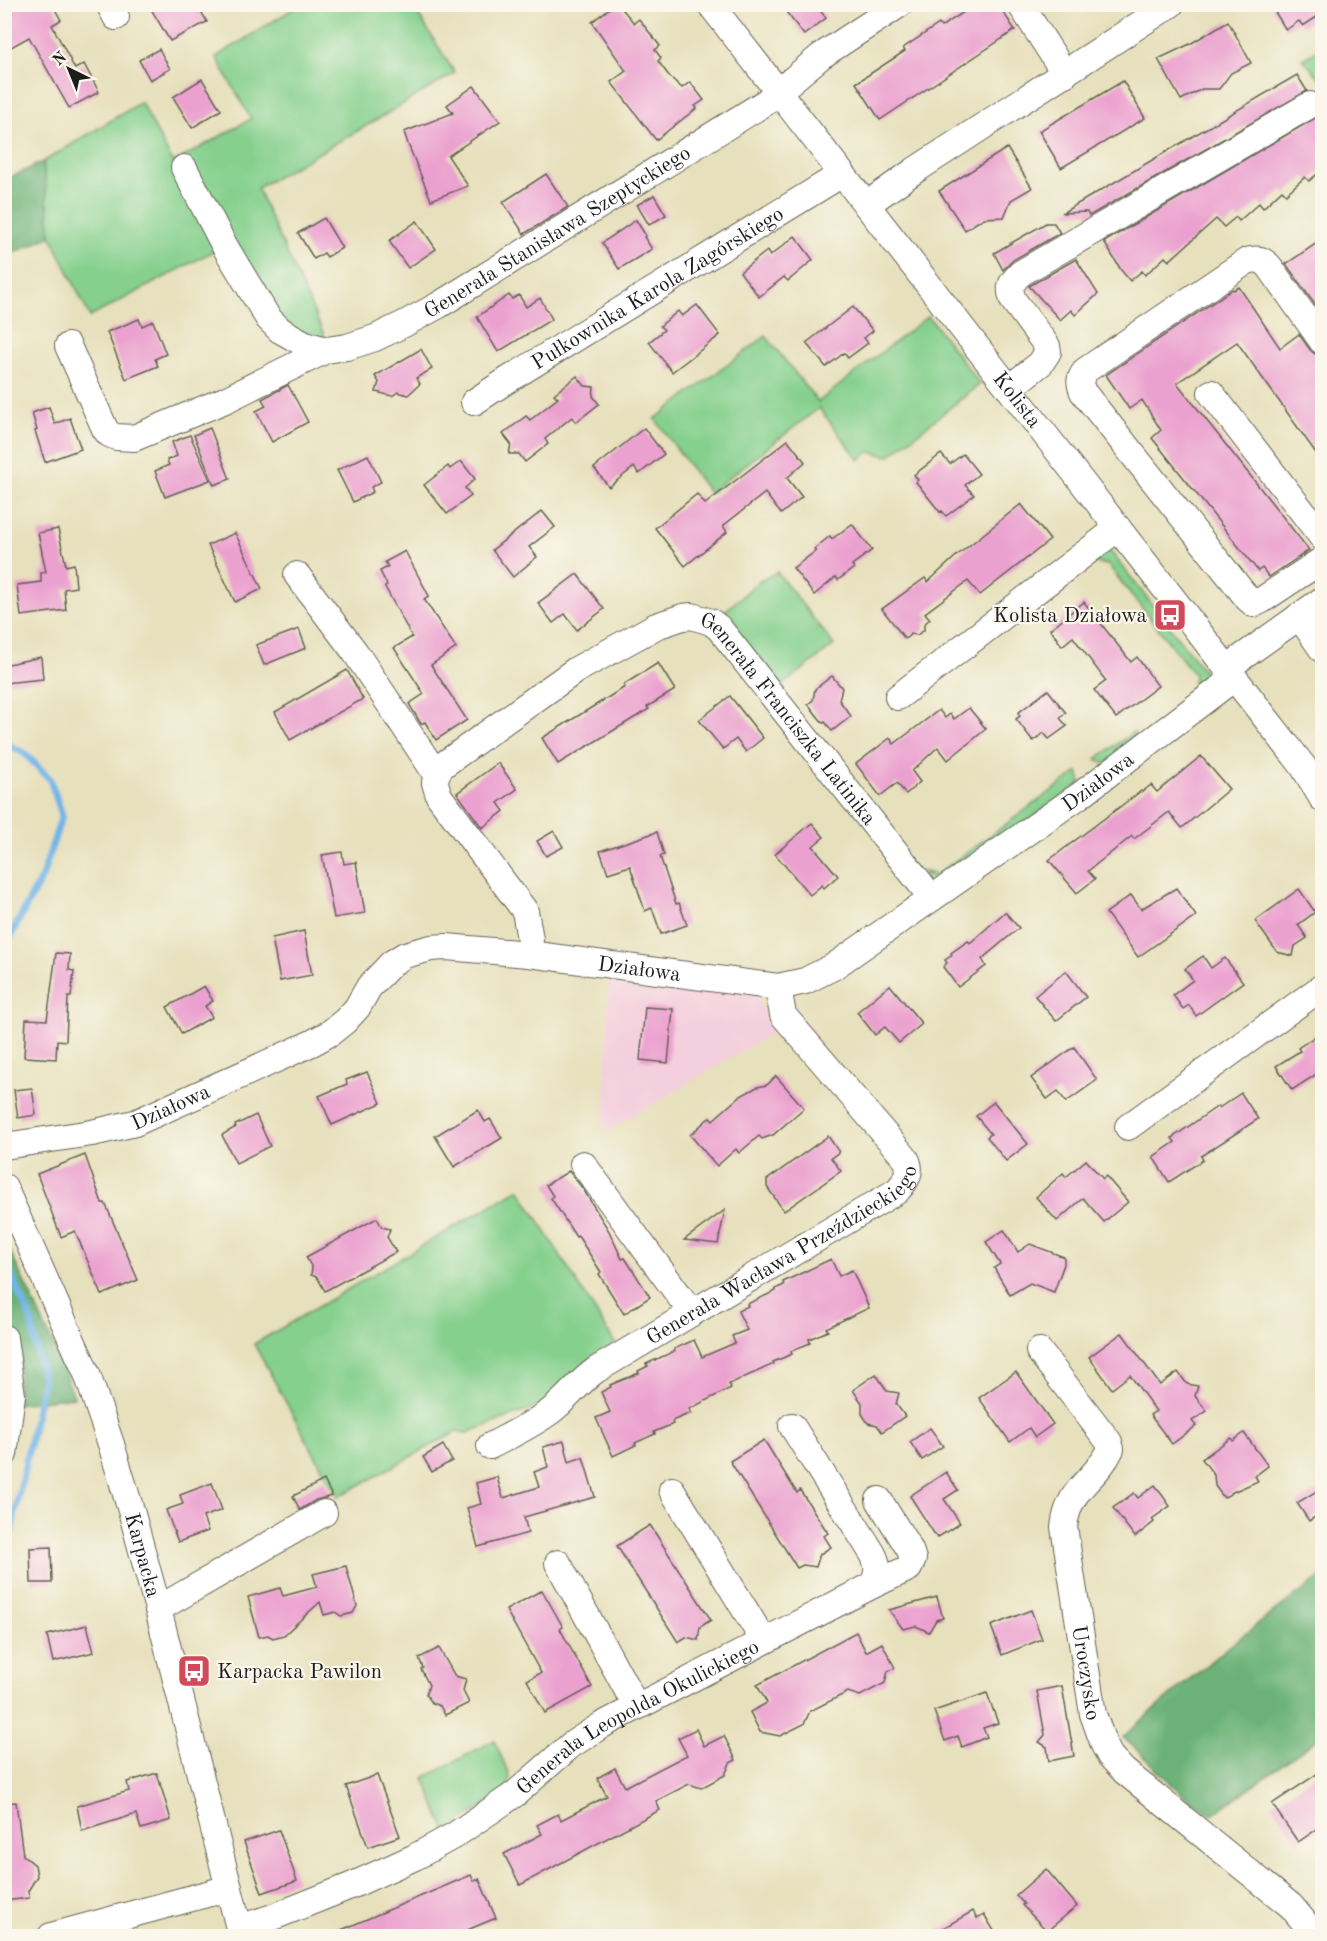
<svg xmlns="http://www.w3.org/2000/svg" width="1327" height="1941" font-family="'Old Standard TT',serif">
<rect width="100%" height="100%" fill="#fbf7ec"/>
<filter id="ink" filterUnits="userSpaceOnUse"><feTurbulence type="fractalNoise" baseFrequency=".0167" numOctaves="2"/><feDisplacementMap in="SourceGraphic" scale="12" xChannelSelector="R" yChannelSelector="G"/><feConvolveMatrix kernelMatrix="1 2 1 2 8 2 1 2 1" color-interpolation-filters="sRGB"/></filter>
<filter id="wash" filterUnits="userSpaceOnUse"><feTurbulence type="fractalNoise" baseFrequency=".008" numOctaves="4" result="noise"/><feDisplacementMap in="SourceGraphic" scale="24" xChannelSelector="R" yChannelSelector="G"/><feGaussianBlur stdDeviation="1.35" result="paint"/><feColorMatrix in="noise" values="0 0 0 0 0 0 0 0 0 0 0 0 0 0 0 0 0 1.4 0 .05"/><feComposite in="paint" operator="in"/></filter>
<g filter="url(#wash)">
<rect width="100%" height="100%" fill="#e7e0bc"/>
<polygon fill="#f4cfdd" points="609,974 759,994 760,1006 765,1017 777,1030 604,1133"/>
<g fill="#85d08d" stroke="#507654" stroke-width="1.5">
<polygon points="299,5 412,5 455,73 366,126 257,188 328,343 285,329 221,247 90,317 51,236 43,162 141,102 173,163 251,119 216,57"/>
<polygon points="1322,48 1322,81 1303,59"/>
<polygon points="928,316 980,384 889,456 869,452 859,460 819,408 709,493 655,419 766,336 818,402"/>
<polygon points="1103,550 1111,552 1211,680 1192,700 1187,694 1192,690 1194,674 1108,565 1092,562"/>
<polygon points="777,572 834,645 778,689 724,616 725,611 758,582"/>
<polygon points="1134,732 1137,741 1105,764 1096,759"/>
<polygon points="1078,772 1081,783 938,884 923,872 937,874"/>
<polygon points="519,1189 618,1348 558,1394 536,1407 467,1433 456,1432 338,1497 254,1344"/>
<polygon points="494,1740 508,1772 510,1779 505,1792 446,1832 424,1778"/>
</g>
<g fill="#6cb278" stroke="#44674a" stroke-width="1.5">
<polygon points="43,162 51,236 5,257 5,180"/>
<polygon points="4,1238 57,1353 74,1397 16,1404 21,1355 5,1308"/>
<path d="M1322,1577V1736L1212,1815L1183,1795L1123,1737C1187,1680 1252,1625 1322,1577Z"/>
</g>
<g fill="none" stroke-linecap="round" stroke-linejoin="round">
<g stroke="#71b4e7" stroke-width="7">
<polyline points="4,743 24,753 50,779 62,815 42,877 4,948"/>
<polyline points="4,1260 31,1319 43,1380 4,1565"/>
</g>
</g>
<g id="blocks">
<g fill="#eba1cf">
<polygon points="4,4 52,4 61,20 52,25 75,69 84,64 99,92 69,108 29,37 4,51"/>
<polygon points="148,4 197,4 207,22 170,41"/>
<polygon points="615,4 618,4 634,23 639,19 660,46 655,50 661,58 658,61 669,76 682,88 690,82 704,100 695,106 697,108 656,140 611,82 626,71 592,22"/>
<polygon points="780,4 815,4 826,18 804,35"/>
<polygon points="976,4 998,4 1015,30 880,120 856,83 905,51 903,48 939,24 941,27"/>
<polygon points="1270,4 1323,4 1323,13 1303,26 1299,21 1286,30"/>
<polygon points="1228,21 1251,63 1231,73 1219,89 1202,89 1181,100 1158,59 1190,44"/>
<polygon points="159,49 170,69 150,80 139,60"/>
<polygon points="1297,75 1307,91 1089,216 1087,212 1062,213"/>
<polygon points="202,79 221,110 192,128 173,97"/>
<polygon points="1123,81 1145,118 1061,168 1039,131"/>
<polygon points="474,86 500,121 448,156 468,186 431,200 408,144 404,132 453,113 447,105"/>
<polygon points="1322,114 1323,169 1309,181 1305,177 1286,194 1282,190 1263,208 1259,203 1239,221 1236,217 1224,227 1216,219 1169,261 1165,257 1145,275 1142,271 1130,281 1121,270 1104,242"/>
<polygon points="1007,148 1032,188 1011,200 1004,217 984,218 965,230 939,191"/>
<polygon points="546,174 568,207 524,234 503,202"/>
<polygon points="654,195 666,215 649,225 637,205"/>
<polygon points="324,218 342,248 327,257 324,253 314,259 298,233"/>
<polygon points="636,220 646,236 644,237 652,249 619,269 602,243"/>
<polygon points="417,221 436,249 408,268 389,241"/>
<polygon points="1046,223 1054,223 1060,233 1013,260 1003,270 994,253"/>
<polygon points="795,236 813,260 788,281 784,277 759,297 740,272 767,251 770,256"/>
<polygon points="1323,239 1323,316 1286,264"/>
<polygon points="1076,259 1098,294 1075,315 1071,310 1060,320 1029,286"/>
<polygon points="1239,287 1280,348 1299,334 1310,350 1315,354 1323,356 1323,463 1237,342 1177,383 1309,550 1269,577 1262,568 1258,571 1152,438 1161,430 1142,400 1129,409 1106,375 1233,289 1234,290"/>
<polygon points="509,295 512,299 519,295 526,307 540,298 552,319 498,352 477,317"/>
<polygon points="697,305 720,335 672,372 649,342 664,330 660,326 678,311 682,316"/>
<polygon points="853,307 873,331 864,338 868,343 848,358 844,353 826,367 806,343"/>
<polygon points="139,319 142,326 153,321 166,354 155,359 158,366 126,379 107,332"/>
<polygon points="421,349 432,369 416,378 420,384 408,395 398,392 392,396 376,392 379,382 375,376"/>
<polygon points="577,376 585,386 594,387 593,396 599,404 576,422 572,417 545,439 548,444 525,462 519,454 509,454 511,444 503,434 526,416 530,420 558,398 554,394"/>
<polygon points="288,385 308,422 272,442 256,411 266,406 262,399"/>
<polygon points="49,407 55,424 70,418 81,449 45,462 35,431 37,430 32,413"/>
<polygon points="210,428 230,479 214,485 194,435"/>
<polygon points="644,428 664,454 639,474 634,467 609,487 594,468"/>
<polygon points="190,435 210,480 165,497 155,471 169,465 167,460 177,456 172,442"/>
<polygon points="788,440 805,462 787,478 802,497 781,514 765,493 723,526 727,532 685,566 655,528 697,494 705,504"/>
<polygon points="941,454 950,464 963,454 979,474 965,485 974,495 946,516 942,511 940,512 916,482 918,480 914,475"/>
<polygon points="368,455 381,482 371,487 373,492 353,502 337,470"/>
<polygon points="461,461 475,479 465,488 471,496 447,514 424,485 448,466 450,469"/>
<polygon points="1021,504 1050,540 980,595 968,581 925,613 930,619 924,624 924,630 917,635 911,634 905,639 882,609 925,578 928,582 955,557"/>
<polygon points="542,511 555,527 529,547 537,557 513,577 492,550"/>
<polygon points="852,524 872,550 852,565 854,568 838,580 836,577 814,595 793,568 816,551 814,549 830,536 832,539"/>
<polygon points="58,529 66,566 74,564 76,587 64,589 66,610 21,616 17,585 41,582 41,573 46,572 38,533"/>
<polygon points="235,533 262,589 235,602 208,545"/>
<polygon points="405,551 429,596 424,599 456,648 431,665 467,720 436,740 425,722 421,724 409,704 424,694 394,648 412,637 385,587 387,585 380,571 388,567 385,562"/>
<polygon points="577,574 604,609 577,630 565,614 553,623 538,603"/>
<polygon points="1084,602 1131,662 1137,657 1158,686 1116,718 1094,690 1106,681 1073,637 1062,646 1050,629"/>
<polygon points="299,629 306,648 264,665 256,645"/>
<polygon points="41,657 43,679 4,683 4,665"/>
<polygon points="658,663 675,690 647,707 649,709 558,764 542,738 625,687 623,685"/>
<polygon points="347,670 363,699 290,740 275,712"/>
<polygon points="832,676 842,688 839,700 851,716 832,731 825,722 823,723 808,704 813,700 815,689"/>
<polygon points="1048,690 1066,713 1060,718 1067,726 1049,739 1044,733 1033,741 1016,719 1020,716 1018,713"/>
<polygon points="730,696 763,738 746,752 736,739 723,749 699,720"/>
<polygon points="969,708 986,729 948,760 938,747 912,771 920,782 906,794 897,783 880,796 856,764 890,738 894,744 939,710 945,718 950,714 954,719"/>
<polygon points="1201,756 1229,789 1182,828 1169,812 1134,839 1132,836 1088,871 1095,879 1077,893 1049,860 1141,791 1142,792 1151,785 1157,792"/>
<polygon points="498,763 517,789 498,803 504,811 482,828 457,793"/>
<polygon points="812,823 824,837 813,846 838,876 824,888 822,885 810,895 775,854"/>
<polygon points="554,831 563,847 546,856 537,841"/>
<polygon points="657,832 664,855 660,856 676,904 679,903 687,925 661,934 652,908 645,911 630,866 608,873 600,851"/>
<polygon points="342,852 344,864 356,862 365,913 334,918 322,855"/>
<polygon points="1176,888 1196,916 1138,957 1106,913 1131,895 1141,909"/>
<polygon points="1299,889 1315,912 1298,925 1307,938 1295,946 1293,956 1277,952 1255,921"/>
<polygon points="1005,912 1019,928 982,959 986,966 958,987 943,967 947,963 945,960 952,955 951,953 968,941 970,943"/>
<polygon points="304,931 312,975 280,981 272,938"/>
<polygon points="56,953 70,954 69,970 74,971 71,997 68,997 66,1041 57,1040 56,1059 24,1057 26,1019 47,1020"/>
<polygon points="1203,956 1211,968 1225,958 1243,982 1196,1016 1189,1005 1183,1009 1173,995 1193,980 1185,969"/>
<polygon points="1066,971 1086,997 1056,1021 1035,996"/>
<polygon points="890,985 922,1024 899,1043 885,1027 875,1035 857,1012"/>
<polygon points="204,986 213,1001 205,1006 212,1017 182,1034 167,1007"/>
<polygon points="645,1007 673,1009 668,1063 640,1060"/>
<polygon points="1323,1031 1323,1070 1292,1090 1276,1066 1300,1051 1298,1048"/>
<polygon points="1074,1047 1097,1080 1066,1102 1058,1091 1047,1099 1031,1078"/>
<polygon points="367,1072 381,1103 332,1125 319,1096 347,1084 346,1080"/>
<polygon points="776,1076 804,1108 773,1135 762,1139 759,1136 739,1153 736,1149 717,1166 690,1135 710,1117 713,1120 739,1097 757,1087 767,1085"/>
<polygon points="32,1088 36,1115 18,1118 14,1090"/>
<polygon points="1241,1093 1258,1119 1201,1156 1203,1160 1169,1182 1153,1157 1175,1142 1172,1138 1218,1106 1219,1108"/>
<polygon points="994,1102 1028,1144 1006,1161 987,1137 991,1134 976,1116"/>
<polygon points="478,1110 485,1122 490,1119 502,1138 454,1167 435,1136"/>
<polygon points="256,1115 270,1146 236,1163 222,1135 236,1127 235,1125"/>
<polygon points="828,1136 839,1152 831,1158 841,1171 784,1211 767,1187 767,1180"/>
<polygon points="85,1155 102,1203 105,1203 138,1280 102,1295 75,1231 61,1237 37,1174"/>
<polygon points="1086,1160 1103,1179 1106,1176 1128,1202 1104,1222 1083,1198 1057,1221 1036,1197 1063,1173 1066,1177"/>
<polygon points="569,1171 583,1189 609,1231 622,1259 625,1258 650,1297 624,1314 599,1274 601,1272 578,1236 576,1237 551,1198 553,1196 546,1185"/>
<polygon points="725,1210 718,1244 684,1240"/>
<polygon points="377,1218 382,1227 390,1229 387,1237 396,1252 325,1291 317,1277 311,1275 312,1268 306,1257"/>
<polygon points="1004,1230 1018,1252 1030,1244 1064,1257 1064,1264 1054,1292 1030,1283 1010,1295 994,1268 1000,1264 986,1242"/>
<polygon points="831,1259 839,1276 852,1270 869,1308 826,1328 828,1331 809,1339 810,1343 791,1351 792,1354 773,1362 774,1364 729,1384 731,1388 689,1409 691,1413 672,1421 673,1424 654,1432 655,1434 635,1443 636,1445 613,1456 596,1418 610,1412 601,1392 611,1387 610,1385 639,1373 638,1371 648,1366 646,1364 675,1351 674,1349 694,1340 702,1357 735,1343 732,1336 747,1330 738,1311 748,1306 747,1304 776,1291 775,1289 784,1285 783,1282"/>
<polygon points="1122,1333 1160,1385 1178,1372 1187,1384 1198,1386 1195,1396 1207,1411 1192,1421 1196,1426 1172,1444 1150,1415 1156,1411 1130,1375 1112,1389 1089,1357"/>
<polygon points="1016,1372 1053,1424 1035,1437 1029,1428 1010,1442 979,1398"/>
<polygon points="876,1374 887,1391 899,1393 896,1404 905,1416 882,1432 877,1425 868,1423 862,1414 862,1403 853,1390"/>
<polygon points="930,1428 943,1446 922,1460 910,1442"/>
<polygon points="1244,1433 1268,1466 1255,1476 1258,1481 1233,1492 1224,1498 1215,1486 1214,1475 1202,1459 1231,1438 1233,1441"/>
<polygon points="764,1440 797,1493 800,1490 828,1533 824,1536 831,1547 820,1554 816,1567 803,1565 797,1568 730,1461"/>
<polygon points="564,1441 569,1462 583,1457 595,1497 524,1517 528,1533 478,1547 467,1508 481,1504 476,1483 497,1477 503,1498 539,1487 534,1472 548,1467 543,1447"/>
<polygon points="443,1445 452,1461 432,1472 423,1457"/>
<polygon points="946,1472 958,1490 944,1499 960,1523 937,1538 910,1496"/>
<polygon points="324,1480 332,1496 316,1500 300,1510 293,1496"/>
<polygon points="212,1483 222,1510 203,1517 208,1531 178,1542 166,1510 183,1504 180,1495"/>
<polygon points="1155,1485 1170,1506 1152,1519 1154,1522 1135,1537 1113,1508 1134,1493 1138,1498"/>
<polygon points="1323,1487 1323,1512 1309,1521 1297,1503"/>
<polygon points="650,1525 711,1620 700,1627 698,1640 686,1637 678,1642 617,1546"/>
<polygon points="51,1547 52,1583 31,1583 30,1548"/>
<polygon points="346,1566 357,1606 353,1613 341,1616 335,1612 324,1615 320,1602 284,1635 273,1638 268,1635 259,1637 248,1597 280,1588 283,1596 317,1587 313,1574"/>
<polygon points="542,1590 563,1627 560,1629 592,1687 545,1713 527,1680 541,1673 506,1610"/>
<polygon points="937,1597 943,1618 936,1620 929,1632 916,1626 903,1629 889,1610"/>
<polygon points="1031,1610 1042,1639 1002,1655 991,1626"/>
<polygon points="87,1625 94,1652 53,1662 47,1635"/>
<polygon points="856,1632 866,1652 882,1643 895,1668 888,1671 885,1683 860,1696 848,1692 810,1711 804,1724 780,1736 760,1732 750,1712 767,1703 757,1685"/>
<polygon points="439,1648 455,1676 466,1679 463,1691 469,1703 445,1715 440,1706 432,1703 426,1694 429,1685 421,1669 423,1668 419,1658"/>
<polygon points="1062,1686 1074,1756 1049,1761 1047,1747 1039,1742 1045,1735 1037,1691"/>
<polygon points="987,1693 998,1723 983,1728 987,1737 962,1747 958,1736 945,1741 934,1711"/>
<polygon points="696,1729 704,1746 724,1736 736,1760 730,1763 725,1775 701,1788 689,1784 656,1801 660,1810 520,1885 504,1854 542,1834 537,1825 558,1814 561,1820 607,1796 597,1778 615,1768 625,1787 687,1755 678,1738"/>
<polygon points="1323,1770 1323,1825 1298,1842 1272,1804"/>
<polygon points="157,1773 171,1820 141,1829 136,1814 82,1831 77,1806 129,1791 127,1782"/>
<polygon points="377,1775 400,1836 368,1847 346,1786"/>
<polygon points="16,1802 23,1855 35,1865 37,1876 28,1891 29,1898 4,1901 4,1803"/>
<polygon points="279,1830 297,1881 262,1893 244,1842"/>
<polygon points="1046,1869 1077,1906 1047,1931 1022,1905 1024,1904 1016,1895"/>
<polygon points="471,1875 474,1881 479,1879 496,1918 453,1936 327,1936"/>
<polygon points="973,1911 977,1918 984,1914 997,1936 929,1936"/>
</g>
</g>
</g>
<g filter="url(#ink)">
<use href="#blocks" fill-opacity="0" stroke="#636154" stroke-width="1.5"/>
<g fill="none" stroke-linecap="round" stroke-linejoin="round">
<defs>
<g id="minor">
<polyline points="109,4 116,17"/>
<path id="s1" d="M710,4L1303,766L1322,798"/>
<polyline points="1020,4 1065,74"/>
<polyline points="184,168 224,245 268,318 280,330 305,344 326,350"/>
<polyline points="866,205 914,171 1171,4"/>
<path d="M1322,341L1269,266C1262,259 1257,258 1247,261L1086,370C1079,379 1079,382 1083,392L1248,599L1254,604L1262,600L1322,560"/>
<path id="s2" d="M68,346L105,429L109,434L116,437L134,438L225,400L326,350L347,347L375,338L404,324L439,305L766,102L821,56L900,4"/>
<path d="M1009,388L1040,364L1048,352L1047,346L1013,300C1008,286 1011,283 1021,273L1310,105"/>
<polyline points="1211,393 1322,537"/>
<path id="s3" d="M474,402L506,381L842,174"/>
<polyline points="297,575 355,652 436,774 435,783 439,796 525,911 530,939 529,954"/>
<polyline points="1299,616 1322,649"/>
<polyline points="1227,668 1322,600"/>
<polyline points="898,697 1118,528"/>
<path id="s4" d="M436,774L443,765L576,670L656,626L683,617L692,616L711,622L719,628L932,898"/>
<polyline points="1128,1127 1322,987"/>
<path id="s5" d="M4,1146L92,1133L135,1123L312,1043L330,1033L345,1021L357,1008L369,987L392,963L405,955L431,948L446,947L529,954L778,987L805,981L833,967L1079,796L1234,678"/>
<polyline points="583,1164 692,1313"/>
<path id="s6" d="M4,1187L87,1374L111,1444L132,1514L158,1609L241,1936"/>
<polyline points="4,1338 12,1395 4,1454"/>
<path id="s7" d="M1039,1351L1109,1442L1111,1449C1096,1481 1069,1485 1064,1527L1093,1714L1104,1745L1110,1756L1124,1771L1291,1906L1316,1936"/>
<path id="s8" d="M490,1446C511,1435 532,1425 551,1411C567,1399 579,1382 596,1370L897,1191C906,1181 913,1172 906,1159L783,1015L778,987"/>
<polyline points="672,1490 764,1641"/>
<polyline points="558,1563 636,1706"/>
<polyline points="873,1585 909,1568 913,1559 910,1550 879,1500"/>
<polyline points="158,1609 324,1513"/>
<path id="s9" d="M239,1928L273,1917L353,1885L415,1857L455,1835L515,1794L571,1745L602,1725L873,1585C878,1573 879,1566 873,1554L792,1426"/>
<polyline points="51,1936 229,1888"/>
</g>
</defs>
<use href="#minor" stroke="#636154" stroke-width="28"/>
<use href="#minor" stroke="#fff" stroke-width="26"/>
</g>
</g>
<defs>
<symbol id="bus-square" viewBox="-11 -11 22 22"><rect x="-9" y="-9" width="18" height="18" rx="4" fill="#d1495b" stroke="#fbf7ec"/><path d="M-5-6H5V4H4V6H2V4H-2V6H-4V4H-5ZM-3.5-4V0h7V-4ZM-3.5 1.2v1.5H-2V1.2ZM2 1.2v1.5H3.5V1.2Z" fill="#fff"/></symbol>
</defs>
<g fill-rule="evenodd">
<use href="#bus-square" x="1151" y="596" width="38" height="38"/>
<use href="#bus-square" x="175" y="1652" width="38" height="38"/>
</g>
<g text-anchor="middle" stroke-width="4.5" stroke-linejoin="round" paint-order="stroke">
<g font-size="21" fill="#1c1c1c" stroke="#fbf7ec">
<text dy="7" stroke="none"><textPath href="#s2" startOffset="596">Generała Stanisława Szeptyckiego</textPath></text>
<text dy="7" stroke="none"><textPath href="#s3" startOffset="216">Pułkownika Karola Zagórskiego</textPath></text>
<text dy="7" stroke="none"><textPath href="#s1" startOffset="501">Kolista</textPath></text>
<text dy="7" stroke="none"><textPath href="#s4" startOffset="447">Generała Franciszka Latinika</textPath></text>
<text dy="7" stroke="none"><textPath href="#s5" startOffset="1216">Działowa</textPath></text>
<text dy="7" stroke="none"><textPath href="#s5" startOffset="694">Działowa</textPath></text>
<text dy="7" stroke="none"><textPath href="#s5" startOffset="172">Działowa</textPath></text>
<text dy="7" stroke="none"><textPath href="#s8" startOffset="351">Generała Wacława Przeździeckiego</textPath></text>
<text dy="7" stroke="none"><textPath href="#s6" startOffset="394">Karpacka</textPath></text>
<text dy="7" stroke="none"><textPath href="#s7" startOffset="362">Uroczysko</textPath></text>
<text dy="7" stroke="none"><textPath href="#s9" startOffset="454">Generała Leopolda Okulickiego</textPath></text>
</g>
<g font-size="21" fill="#1c1c1c" stroke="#fbf7ec" text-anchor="end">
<text x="1147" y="622">Kolista Działowa</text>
<text x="217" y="1678" text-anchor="start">Karpacka Pawilon</text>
</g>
</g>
<rect width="1327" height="1941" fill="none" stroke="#fbf7ec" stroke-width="24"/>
<g transform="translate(69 69) rotate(317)" stroke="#fbf7ec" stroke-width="4.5" paint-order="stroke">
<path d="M0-4.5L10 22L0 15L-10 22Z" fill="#1c1c1c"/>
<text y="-9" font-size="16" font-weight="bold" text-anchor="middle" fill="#1c1c1c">N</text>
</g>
</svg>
